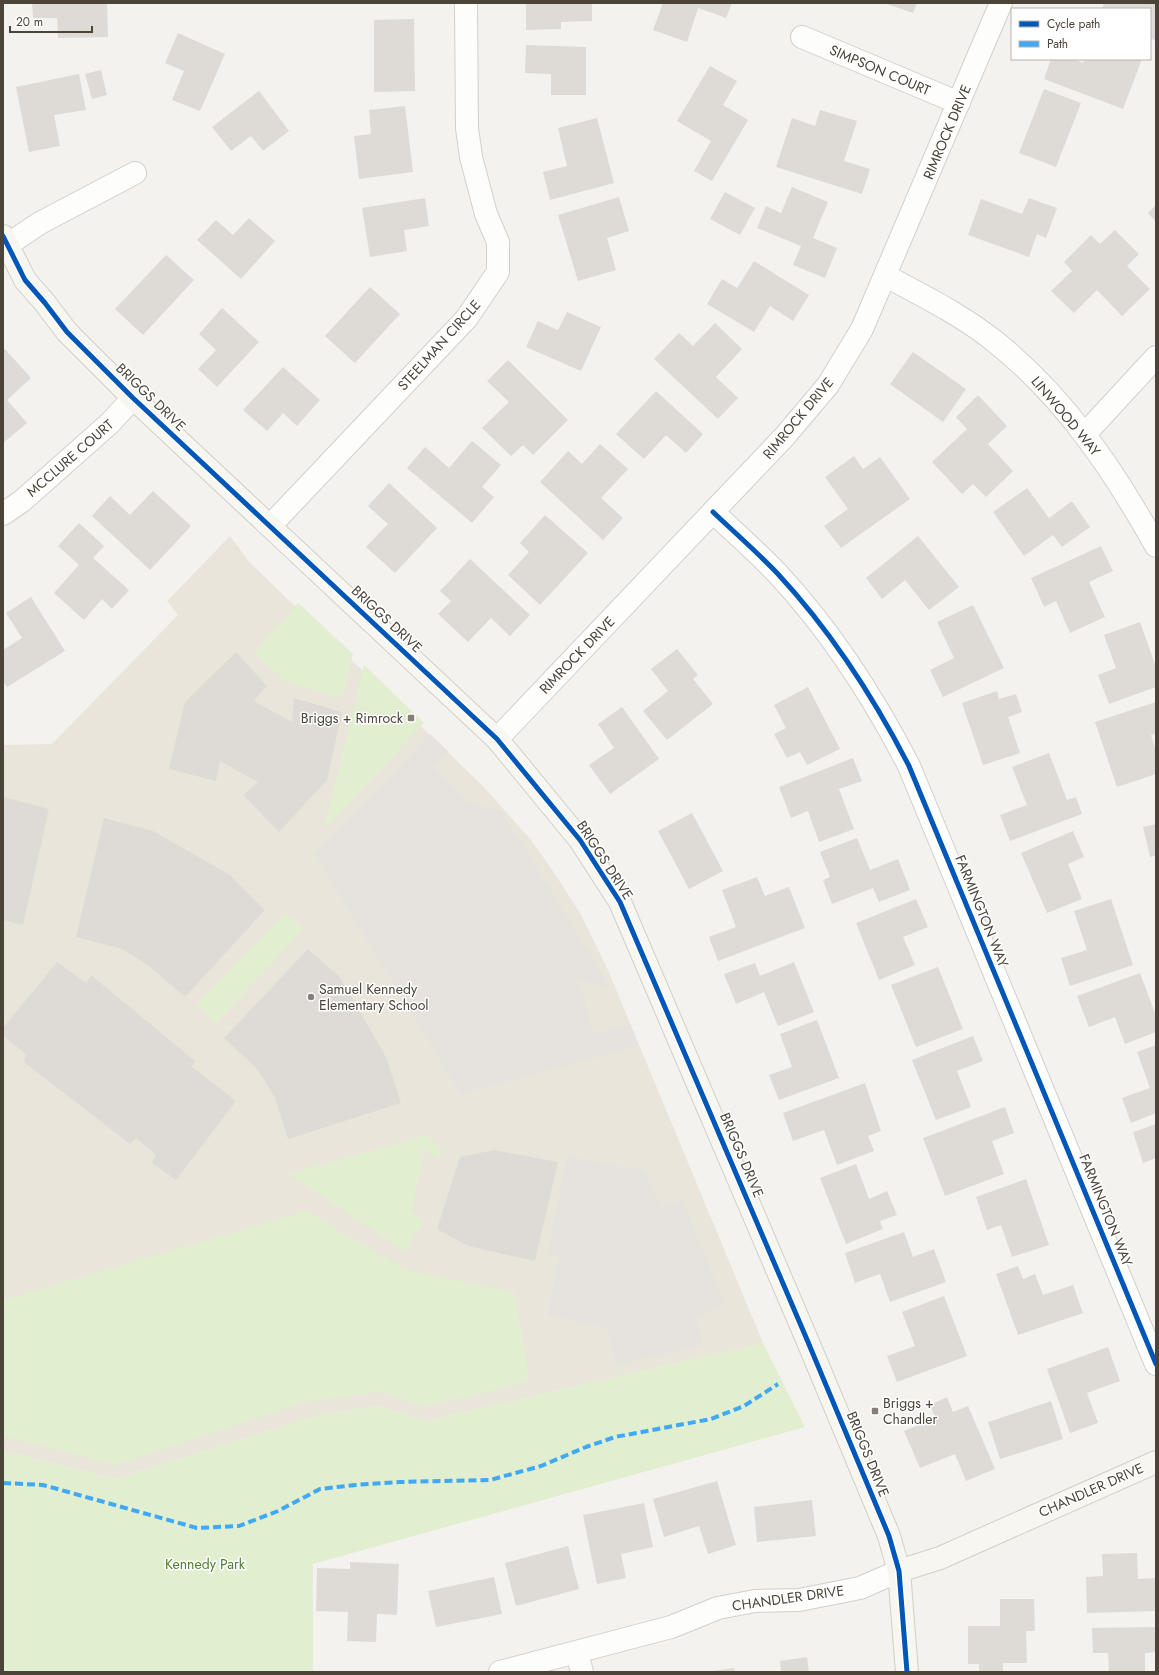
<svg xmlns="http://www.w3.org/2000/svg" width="1159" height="1675" viewBox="0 0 1159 1675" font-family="Jost,sans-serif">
  <rect width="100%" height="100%" fill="#f4f2ee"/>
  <!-- education -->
  <polygon fill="#eae5da" points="230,536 250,563 482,785 531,840 555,874 580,913 608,970 763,1343 426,1421 379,1406 322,1414 115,1479 3,1451 3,745 52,744 178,615 167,601"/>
  <!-- green -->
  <g fill="#e1eecf">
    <polygon points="298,603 353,654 342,698 285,681 254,653"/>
    <polygon points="364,665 424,723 324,830"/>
    <polygon points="285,913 304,929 216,1023 196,1005"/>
    <polygon points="427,1135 441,1149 440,1160 425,1150 412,1210 424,1220 405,1252 289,1174"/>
    <polygon points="306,1211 405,1270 514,1292 530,1381 425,1407 381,1392 305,1402 116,1465 3,1436 3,1300"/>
    <polygon points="763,1343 805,1427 313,1564 313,1672 3,1672 3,1451 115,1479 322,1414 379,1406 426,1421"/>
  </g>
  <!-- parking -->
  <g fill="#e6e3df">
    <polygon points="430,734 449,752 434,767 470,803 502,811 611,988 575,980 583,993 594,1034 630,1024 639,1046 461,1094 315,855"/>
    <polygon points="567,1156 642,1170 661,1208 682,1200 725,1304 696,1317 703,1345 617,1365 606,1328 548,1315 559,1258 548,1252"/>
  </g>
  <!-- building -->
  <g fill="#dedbd6">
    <polygon points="32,3 107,3 108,37 58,38 57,18 33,18"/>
    <polygon points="526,3 592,3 592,21 561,22 561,29 526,30"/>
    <polygon points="663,3 732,3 726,18 698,8 687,42 653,30"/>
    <polygon points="884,3 917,3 913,13"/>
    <polygon points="1104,3 1156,3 1156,41 1150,38 1150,9 1102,9"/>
    <polygon points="414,19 415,91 374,92 374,20"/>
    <polygon points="178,33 225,54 200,111 172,100 184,71 165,63"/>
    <polygon points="526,45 586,47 586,95 551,95 551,74 525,73"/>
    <polygon points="1051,59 1074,59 1083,63 1085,59 1142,59 1123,109 1044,79"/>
    <polygon points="710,66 737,81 723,105 748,120 712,181 694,171 711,141 677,121"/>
    <polygon points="101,70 107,95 92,99 85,74"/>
    <polygon points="79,74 86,110 54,115 60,146 29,152 16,87"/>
    <polygon points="1044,89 1081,103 1056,167 1019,153"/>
    <polygon points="259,91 289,131 263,151 251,136 231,151 212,127"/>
    <polygon points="405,106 413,172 359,179 354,136 371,134 369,110"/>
    <polygon points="820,110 857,121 844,161 870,169 862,194 776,167 792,118 815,126"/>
    <polygon points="597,118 614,183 550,200 543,172 567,166 558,128"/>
    <polygon points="792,187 828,202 813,238 837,248 825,278 793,265 801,246 757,228 766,206 781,213"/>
    <polygon points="725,192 755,208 740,235 710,219"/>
    <polygon points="619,197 629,231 607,238 616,270 578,281 558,215"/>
    <polygon points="425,198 429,226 404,230 407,251 370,257 362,208"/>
    <polygon points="1029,198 1057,208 1046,238 1037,234 1029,257 968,235 981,199 1022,214"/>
    <polygon points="1156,205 1156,222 1148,213"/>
    <polygon points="249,218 275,241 241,279 197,240 216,220 233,235"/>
    <polygon points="1115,230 1139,254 1127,266 1150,289 1122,316 1097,290 1074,313 1051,291 1072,271 1064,262 1091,235 1100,244"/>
    <polygon points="166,255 194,280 143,335 115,309"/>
    <polygon points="754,261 809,295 793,321 770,306 754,332 707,304 722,279 737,288"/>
    <polygon points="370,287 400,314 355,363 325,336"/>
    <polygon points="222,308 259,342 217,387 198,369 216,350 199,334"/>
    <polygon points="567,312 601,327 581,371 526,347 538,321 558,330"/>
    <polygon points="715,323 742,349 716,377 738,398 718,419 654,359 679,333 693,346"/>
    <polygon points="5,349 31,378 7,400 27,423 3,443 3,350"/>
    <polygon points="913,352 966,389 943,422 890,384"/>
    <polygon points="508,360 568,420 533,455 523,445 511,456 482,428 509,402 487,381"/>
    <polygon points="283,367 320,400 297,426 283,413 267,431 243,410"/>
    <polygon points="656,391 703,434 686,453 666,435 644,459 616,434"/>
    <polygon points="978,395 1007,426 988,444 1013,471 986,497 973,484 962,494 932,462 967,429 956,417"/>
    <polygon points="472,441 501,465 482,487 494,497 472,523 407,468 425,447 449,468"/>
    <polygon points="600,444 628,469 601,498 623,518 603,540 540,482 568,451 582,464"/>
    <polygon points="854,456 863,469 880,457 910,499 841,548 824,526 848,509 825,477"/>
    <polygon points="389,483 437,528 395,573 366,547 388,524 368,506"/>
    <polygon points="1027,488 1049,518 1072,501 1090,527 1062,547 1053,535 1024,556 993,512"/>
    <polygon points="153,491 191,526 150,570 92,516 110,496 130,515"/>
    <polygon points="545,515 588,553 540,605 508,575 529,552 520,543"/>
    <polygon points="79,523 104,546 93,558 129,590 112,609 102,599 84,620 54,593 79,565 58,546"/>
    <polygon points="918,536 959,587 929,610 905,580 882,599 866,578"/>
    <polygon points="1101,546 1113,571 1089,582 1105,617 1070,633 1056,601 1044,607 1031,578"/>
    <polygon points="470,559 530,615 510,636 491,618 468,642 438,614 451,601 440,591"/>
    <polygon points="31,597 65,651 7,687 3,681 3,650 22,638 6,613"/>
    <polygon points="973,605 1004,668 943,697 930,670 954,658 937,622"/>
    <polygon points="1140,622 1156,667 1156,687 1109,704 1098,675 1116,668 1104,635"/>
    <polygon points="677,649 698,675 693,679 713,704 667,740 643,711 668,691 651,669"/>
    <polygon points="236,652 267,686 254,701 292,722 294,698 342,712 327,780 279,832 243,795 258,782 220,761 216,781 169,769 185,702"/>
    <polygon points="808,687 840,749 807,765 800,752 787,758 774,734 786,728 774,705"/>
    <polygon points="997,691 999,699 1016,694 1022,712 1008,717 1020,753 983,765 962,703"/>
    <polygon points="1156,702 1156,734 1151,735 1156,751 1156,774 1117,787 1095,722"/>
    <polygon points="622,707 659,759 610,794 589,765 614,748 598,724"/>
    <polygon points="1049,753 1067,800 1076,797 1082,814 1010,841 1000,815 1027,805 1012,767"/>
    <polygon points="853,758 862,781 839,789 854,829 819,842 808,811 791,818 779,787"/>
    <polygon points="3,797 49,809 23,925 3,920"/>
    <polygon points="692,813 723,871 689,889 658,831"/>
    <polygon points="104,818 153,831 230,875 265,910 185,997 149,966 122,949 76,937"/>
    <polygon points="1156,824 1156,855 1150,857 1143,827"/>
    <polygon points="1073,831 1084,857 1068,864 1082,899 1047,913 1021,853"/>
    <polygon points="857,838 870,870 898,859 910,890 879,902 873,888 832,904 823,880 830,877 820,852"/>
    <polygon points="757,877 765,896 789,887 805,928 718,961 709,937 736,927 722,890"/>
    <polygon points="916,899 928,927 903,937 915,965 879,980 856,923"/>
    <polygon points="1111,899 1133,965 1070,986 1061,958 1087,950 1074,911"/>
    <polygon points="308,949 340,977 386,1057 401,1103 288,1139 275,1098 257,1069 224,1038"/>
    <polygon points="57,962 86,983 91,975 195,1061 192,1067 236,1101 176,1180 152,1163 156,1155 136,1138 130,1144 24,1062 26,1054 3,1036 3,1028"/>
    <polygon points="794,962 814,1012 778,1026 764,992 736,1004 724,974 755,963 760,976"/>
    <polygon points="938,967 963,1029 916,1047 891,985"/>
    <polygon points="1140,973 1156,1016 1156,1032 1125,1044 1115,1017 1089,1027 1077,996"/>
    <polygon points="817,1020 839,1078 779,1100 769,1075 792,1067 780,1034"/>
    <polygon points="973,1036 983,1061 957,1071 971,1107 936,1120 912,1060"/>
    <polygon points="1156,1045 1156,1113 1131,1123 1122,1098 1150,1088 1137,1052"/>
    <polygon points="865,1083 881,1131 868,1136 874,1151 837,1165 824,1130 793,1141 783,1113"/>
    <polygon points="1005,1107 1014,1133 992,1141 1004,1174 945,1196 923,1138"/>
    <polygon points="1156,1124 1156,1158 1143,1163 1133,1132"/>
    <polygon points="494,1150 558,1162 535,1261 468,1246 437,1229 460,1157"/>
    <polygon points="856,1164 869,1199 887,1191 897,1215 880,1221 883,1229 846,1244 820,1178"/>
    <polygon points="1026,1179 1049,1245 1012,1257 1001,1225 987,1230 976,1197"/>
    <polygon points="904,1232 913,1257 934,1249 946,1282 890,1302 880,1274 855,1283 845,1253"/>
    <polygon points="1018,1266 1023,1279 1035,1274 1043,1295 1073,1285 1083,1313 1018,1335 996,1274"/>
    <polygon points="944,1296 967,1356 897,1382 887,1356 915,1346 902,1312"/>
    <polygon points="1108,1347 1120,1381 1087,1393 1098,1423 1070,1433 1047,1369"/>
    <polygon points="947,1397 953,1412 968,1406 995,1469 966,1481 955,1454 920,1468 904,1431 935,1418 930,1405"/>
    <polygon points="1051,1401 1063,1439 1000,1459 988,1422"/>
    <polygon points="717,1481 736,1545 708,1554 699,1526 664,1537 653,1499"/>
    <polygon points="812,1500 816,1536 757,1542 754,1507"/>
    <polygon points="644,1503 653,1547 621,1554 626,1578 597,1584 583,1515"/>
    <polygon points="568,1546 579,1589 516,1606 505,1563"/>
    <polygon points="1137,1553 1138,1579 1156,1578 1156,1611 1087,1613 1086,1577 1103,1576 1102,1554"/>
    <polygon points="350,1562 399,1564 397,1615 377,1614 376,1642 347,1641 348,1612 316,1611 317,1568 350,1569"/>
    <polygon points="494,1577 502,1614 436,1627 428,1591"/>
    <polygon points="1000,1599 1034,1599 1035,1631 1026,1631 1027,1663 1003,1663 1003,1672 979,1672 979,1664 968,1664 968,1626 1000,1626"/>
    <polygon points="1156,1627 1156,1652 1145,1653 1145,1672 1109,1672 1108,1653 1093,1653 1092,1628"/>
    <polygon points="807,1657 809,1672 781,1672 780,1661"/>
    <polygon points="734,1668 735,1672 714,1672 713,1671"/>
  </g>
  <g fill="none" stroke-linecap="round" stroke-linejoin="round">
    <defs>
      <g id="street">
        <polyline points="802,37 959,103"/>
        <polyline points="7,245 40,223 135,173"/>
        <path d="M886,276c37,20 74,38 107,64 70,55 120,129 163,206"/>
        <polyline points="1085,434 1156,357"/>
        <path d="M713,512c21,20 44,40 64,61 54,58 96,123 132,193l247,598"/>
        <polyline points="3,514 22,501 110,423 133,398"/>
        <polyline points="270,526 466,319 498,272 498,242 486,214 471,157 467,128 466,3"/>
        <polyline points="497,739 785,436 828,385 862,329 1001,3"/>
        <polyline points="577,1653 582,1672"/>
        <polyline points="500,1672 671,1627 718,1608 755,1601 799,1600 860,1588 899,1571"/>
      </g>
      <g id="secondary">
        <polyline points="3,236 25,280 45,303 67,332 133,398 497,739 580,840 620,902 808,1342 889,1536 899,1571 907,1672"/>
        <polyline points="899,1571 940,1558 1156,1462"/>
      </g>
    </defs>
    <!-- street casing -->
    <use href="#street" stroke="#d2d0cb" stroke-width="24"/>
    <!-- secondary casing -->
    <use href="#secondary" stroke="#d3cfc5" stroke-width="24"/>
    <!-- street -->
    <use href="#street" stroke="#fdfdfc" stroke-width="22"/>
    <!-- secondary -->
    <use href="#secondary" stroke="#f7f6f1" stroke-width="22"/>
    <!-- quiet -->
    <polyline stroke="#3fa9f5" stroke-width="4" stroke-dasharray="8 4" stroke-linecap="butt" points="3,1483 43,1485 197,1528 239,1526 278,1511 320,1489 355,1485 399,1482 490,1480 541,1466 586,1447 615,1437 711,1419 744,1406 778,1384"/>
    <defs>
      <g id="cycleway">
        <polyline points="3,236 25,280 45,303 67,332 133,398 497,739 580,840 620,902 808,1342 889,1536 899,1571 907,1672"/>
        <path d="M713,512c21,20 44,40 64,61 54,58 96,123 132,193l247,598"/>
      </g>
    </defs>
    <!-- cycleway casing -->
    <use href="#cycleway" stroke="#fff" stroke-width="8"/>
    <!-- cycleway -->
    <use href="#cycleway" stroke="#0057b8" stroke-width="5"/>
  </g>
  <!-- markers -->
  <g fill="#868178" stroke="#fff" stroke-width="1.5">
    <rect x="407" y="714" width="8" height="8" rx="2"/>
    <circle cx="311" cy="997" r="4"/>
    <rect x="871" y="1407" width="8" height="8" rx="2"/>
  </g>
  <g text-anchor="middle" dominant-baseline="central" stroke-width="3" stroke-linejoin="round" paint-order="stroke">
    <!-- street labels -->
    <g font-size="14" fill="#4b4439" stroke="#fff">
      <text transform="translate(880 70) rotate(23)">SIMPSON COURT</text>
      <text transform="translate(947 132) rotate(-67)">RIMROCK DRIVE</text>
      <text transform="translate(439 345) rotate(-48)">STEELMAN CIRCLE</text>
      <text transform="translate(151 397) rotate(44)">BRIGGS DRIVE</text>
      <text transform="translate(1066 416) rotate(50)">LINWOOD WAY</text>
      <text transform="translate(798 418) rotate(-50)">RIMROCK DRIVE</text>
      <text transform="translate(70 458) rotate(-41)">MCCLURE COURT</text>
      <text transform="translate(387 619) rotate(43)">BRIGGS DRIVE</text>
      <text transform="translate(577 655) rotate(-46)">RIMROCK DRIVE</text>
      <text transform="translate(605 860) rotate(57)">BRIGGS DRIVE</text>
      <text transform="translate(982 911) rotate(68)">FARMINGTON WAY</text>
      <text transform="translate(742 1155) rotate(67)">BRIGGS DRIVE</text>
      <text transform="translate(1106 1210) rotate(68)">FARMINGTON WAY</text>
      <text transform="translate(868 1454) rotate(68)">BRIGGS DRIVE</text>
      <text transform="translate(1091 1490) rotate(-24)">CHANDLER DRIVE</text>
      <text transform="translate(788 1598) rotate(-8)">CHANDLER DRIVE</text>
    </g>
    <!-- poi labels -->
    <g font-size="14" fill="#4b4439" stroke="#fff" text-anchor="start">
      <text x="403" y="718" text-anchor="end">Briggs + Rimrock</text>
      <text x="319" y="989">Samuel Kennedy<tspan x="319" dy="16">Elementary School</tspan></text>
      <text x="883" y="1403">Briggs +<tspan x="883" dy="16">Chandler</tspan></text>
    </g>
    <!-- park labels -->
    <g font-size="14" fill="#4a7f2a" stroke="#fff">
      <text x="205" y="1564">Kennedy Park</text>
    </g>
  </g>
  <!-- border -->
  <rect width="1159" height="1675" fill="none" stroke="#4b4439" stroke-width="8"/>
  <!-- legend -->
  <rect x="1011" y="8" width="140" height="52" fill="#ffffff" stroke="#b7b4b0"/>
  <rect x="1019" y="21" width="20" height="6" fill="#0057b8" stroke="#b7b4b0"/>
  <text x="1047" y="28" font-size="12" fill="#4b4439">Cycle path</text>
  <rect x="1019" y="41" width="20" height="6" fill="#3fa9f5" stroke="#b7b4b0"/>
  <text x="1047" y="48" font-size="12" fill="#4b4439">Path</text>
  <!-- scale -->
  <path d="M10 26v6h82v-6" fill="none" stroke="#4b4439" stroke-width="2"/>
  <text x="16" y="26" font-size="12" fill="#4b4439" stroke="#ffffff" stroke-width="3" paint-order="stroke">20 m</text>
</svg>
